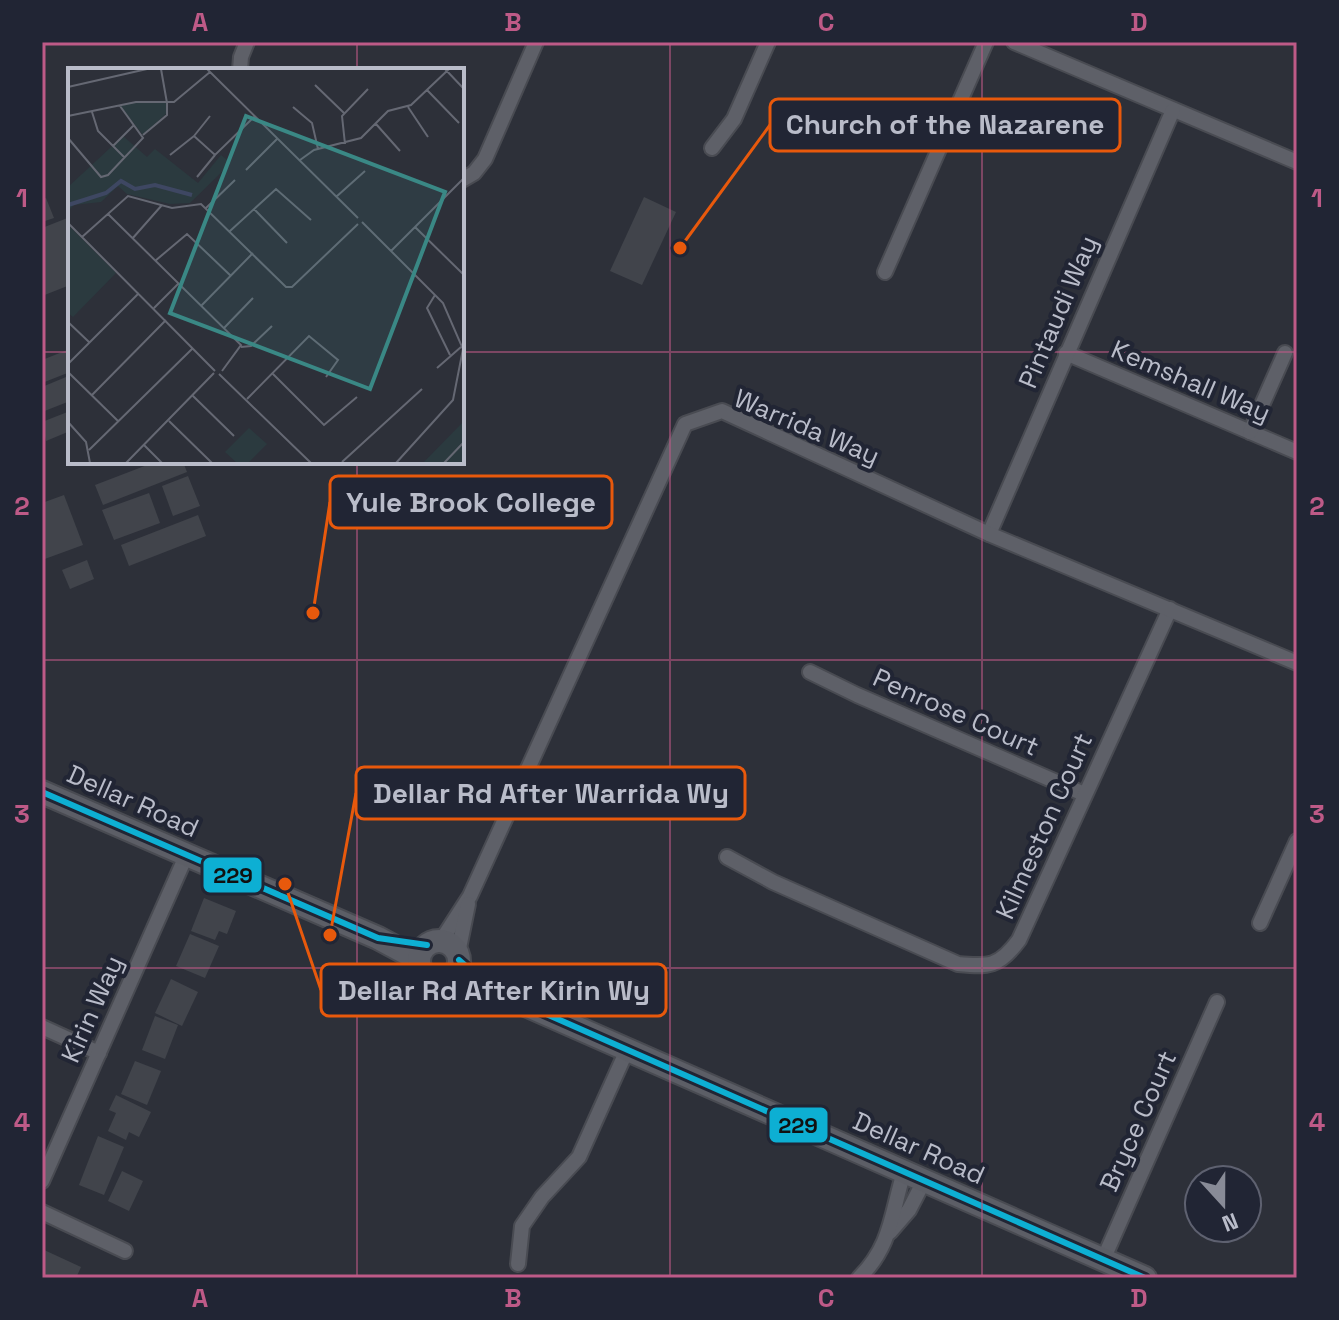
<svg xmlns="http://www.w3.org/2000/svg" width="1339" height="1320" viewBox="0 0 1339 1320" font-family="'Space Grotesk',sans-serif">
  <rect width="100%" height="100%" fill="#2d3039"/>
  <!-- building -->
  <g fill="#41444b">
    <polygon points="644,197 676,212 642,285 610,271"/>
    <polygon points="46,198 54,218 42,222 42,200"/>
    <polygon points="70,217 70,285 42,296 42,228"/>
    <polygon points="70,349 70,372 42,383 42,360"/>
    <polygon points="66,377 70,387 70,401 42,412 42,387"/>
    <polygon points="70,411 70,431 46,441 42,422"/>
    <polygon points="155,462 183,462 187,472 103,505 95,485"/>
    <polygon points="188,476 200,506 173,516 162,486"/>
    <polygon points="149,493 160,523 114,540 102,510"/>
    <polygon points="64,495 83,545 42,560 42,503"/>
    <polygon points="198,515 206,536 129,566 121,545"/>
    <polygon points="87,560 94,579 70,589 62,570"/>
    <polygon points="204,898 236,911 227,934 219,931 215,940 191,931"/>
    <polygon points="190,934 219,946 205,978 176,966"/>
    <polygon points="171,979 198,992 182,1026 155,1013"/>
    <polygon points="155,1016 178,1025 165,1059 142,1050"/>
    <polygon points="135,1061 161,1071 147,1105 121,1094"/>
    <polygon points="116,1095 151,1112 139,1137 129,1132 126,1140 108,1131 116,1113 109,1110"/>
    <polygon points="98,1136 124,1147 104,1195 79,1185"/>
    <polygon points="122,1171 143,1181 129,1211 108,1201"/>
    <polygon points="42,1249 81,1267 76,1278 42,1278"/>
  </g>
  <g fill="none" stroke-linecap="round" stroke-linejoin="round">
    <defs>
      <g id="minor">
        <polyline points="1014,42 1297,162"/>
        <polyline points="240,70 241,57 247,42"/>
        <polyline points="712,148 734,119 768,42"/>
        <polyline points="462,180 474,173 485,159 536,42"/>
        <polyline points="885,272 986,42"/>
        <polyline points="1066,353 1297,452"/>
        <polyline points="1250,432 1285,353"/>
        <polyline points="989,534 1173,110"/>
        <polyline points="810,672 857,695 1084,794"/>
        <path d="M727,857l46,25 185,82c31,3 41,3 61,-24l151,-331"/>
        <polyline points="1260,923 1297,841"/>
        <polyline points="441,941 470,896 685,424 722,411 989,534 1297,663"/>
        <polyline points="458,953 468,904"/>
        <polyline points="42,1027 99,1053"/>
        <polyline points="42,1181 186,856"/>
        <polyline points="42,1212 125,1251"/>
        <polyline points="890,1232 909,1210 924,1181"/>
        <polyline points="1103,1260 1217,1002"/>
        <polyline points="518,1264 522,1226 542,1197 579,1157 627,1050"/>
        <path d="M859,1278c33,-33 32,-64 45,-106"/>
      </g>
      <g id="secondary">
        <polyline points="42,792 378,938 419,960"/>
        <circle cx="439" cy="961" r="20"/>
        <polyline points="452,977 494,991 1145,1278"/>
      </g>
    </defs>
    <!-- minor casing -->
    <use href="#minor" stroke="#494b52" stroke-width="18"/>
    <!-- secondary casing -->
    <use href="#secondary" stroke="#494b52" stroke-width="26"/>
    <!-- minor -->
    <use href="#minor" stroke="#5e6068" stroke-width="14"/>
    <!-- secondary -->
    <use href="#secondary" stroke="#5c5e66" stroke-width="22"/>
    <defs>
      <g id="bus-1">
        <polyline points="42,792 378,938 427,945"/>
        <polyline points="459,960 494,991 1145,1278"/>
      </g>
    </defs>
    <!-- bus-1 casing -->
    <use href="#bus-1" stroke="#212534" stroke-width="12"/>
    <!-- bus-1 -->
    <use href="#bus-1" stroke="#0dafd3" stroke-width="6"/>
  </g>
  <!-- grid -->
  <path fill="none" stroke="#be5a87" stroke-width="2" stroke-opacity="0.55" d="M357,42v28M670,42v1236M982,42v1236M42,352h28M462,352h835M357,462v816M42,660h1255M42,968h1255"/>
  <g text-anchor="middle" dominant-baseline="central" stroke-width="8" stroke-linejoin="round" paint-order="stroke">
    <!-- street labels -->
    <g font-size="26" fill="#b9bcc9" stroke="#212534">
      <text transform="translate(1058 312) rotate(-67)">Pintaudi Way</text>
      <text transform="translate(1191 381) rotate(23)">Kemshall Way</text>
      <text transform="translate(807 427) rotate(23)">Warrida Way</text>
      <text transform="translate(956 712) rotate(24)">Penrose Court</text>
      <text transform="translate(133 801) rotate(24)">Dellar Road</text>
      <text transform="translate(1044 826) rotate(-66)">Kilmeston Court</text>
      <text transform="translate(92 1009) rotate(-66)">Kirin Way</text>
      <text transform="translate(1138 1121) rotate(-66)">Bryce Court</text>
      <text transform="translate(919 1148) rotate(24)">Dellar Road</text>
    </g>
  </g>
  <!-- overview -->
  <g transform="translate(68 68)">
    <rect width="396" height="396" fill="#2d3039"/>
    <path d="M68,34l31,1 1,9 -25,23 -23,-29zM55,68l24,21 8,-8 43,34 23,-28 10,8 -41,40 -20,1 -43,-10 -9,-8 -17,16 -27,3 -6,6v-24zM0,157l48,48 -43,44 -5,-4zM396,353v42h-41zM181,360l18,16 -19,19h-11l-12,-11z" fill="#2b3a3f"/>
    <path fill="none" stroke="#3e4762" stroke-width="4" d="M0,137l38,-12 15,-12 14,8 20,-4 37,10"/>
    <path fill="none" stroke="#656873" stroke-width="2" d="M93,1l6,34M139,1l151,149M377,1l19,20M247,17l29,28M0,19l79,-18M359,22l32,33M225,39l19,16 6,26M340,39l20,30M24,44l6,19 27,27M0,48l68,-14h38l36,-30M308,56l24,27M75,67l24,-20v-12M126,68l16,-20M0,70l33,39 7,-2 35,-37 -23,-32M277,76l-3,-28 26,-27M45,78l21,-21M102,87l24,-19 21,19 40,-39M232,92l14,-10 47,-12 27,-27 23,-6 38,-36M178,102l32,-32M129,109l18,-22M268,129l29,-26M138,140l29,-28M186,141l33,34M40,146l133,131 -19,26M294,154l81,81 20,46 -10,51 -57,63M0,155l147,148M347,159l49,48M162,163l46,-42 35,31M14,169l46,-41 44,12 29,-4 85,83h6l66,-63M64,171l30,-34M323,183l73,-73M87,193l32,-27 44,42M367,227l-8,13 23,47M133,238l52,-53M86,240l24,-24M0,254l21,20M156,260l29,-30M173,279l10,-1 21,-20M0,296l71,-71M369,300l24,-21M0,304l51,50M204,305l52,52 33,-28M151,306l92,89M24,327l74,-75M125,328l41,40M179,331l62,-63 29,24 -12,17M101,353l43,42M0,354l18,20 4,21M76,377l18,18M21,382l103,-101M274,394l80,-73M58,395l88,-90M376,395l20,-21"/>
    <path fill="#3a8885" fill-opacity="0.15" stroke="#3a8885" stroke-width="4" d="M178,48l199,76 -75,197 -200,-76z"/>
    <rect width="396" height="396" fill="none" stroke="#b9bcc9" stroke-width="4"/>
  </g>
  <!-- callouts -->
  <path fill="none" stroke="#e8590c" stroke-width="3" d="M680 248L770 125M313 613L330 502M330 935L356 793M285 884L321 990"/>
  <g fill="#e8590c" stroke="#212534" stroke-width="3">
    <circle cx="680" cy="248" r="8"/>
    <circle cx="313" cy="613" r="8"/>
    <circle cx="330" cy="935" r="8"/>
    <circle cx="285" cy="884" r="8"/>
  </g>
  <g fill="#212534" stroke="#e8590c" stroke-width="3">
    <rect x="770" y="99" width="350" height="52" rx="8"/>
    <rect x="330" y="476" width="282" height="52" rx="8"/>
    <rect x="356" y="767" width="389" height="52" rx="8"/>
    <rect x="321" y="964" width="345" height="52" rx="8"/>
  </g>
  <g font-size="28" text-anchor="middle" font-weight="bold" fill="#b9bcc9">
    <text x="945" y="134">Church of the Nazarene</text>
    <text x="471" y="512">Yule Brook College</text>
    <text x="551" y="803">Dellar Rd After Warrida Wy</text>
    <text x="494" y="1000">Dellar Rd After Kirin Wy</text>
  </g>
  <g stroke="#212534" stroke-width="3">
    <rect x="202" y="856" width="61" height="38" rx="8" fill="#0dafd3"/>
    <rect x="768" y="1106" width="61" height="38" rx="8" fill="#0dafd3"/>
  </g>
  <g font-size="22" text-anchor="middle" font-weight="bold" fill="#111">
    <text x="233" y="883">229</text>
    <text x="798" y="1133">229</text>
  </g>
  <!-- border -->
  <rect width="1339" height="1320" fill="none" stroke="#212534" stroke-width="88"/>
  <!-- north arrow -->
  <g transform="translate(1223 1204) rotate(159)"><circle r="38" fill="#212534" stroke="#5e6170" stroke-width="2"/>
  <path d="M0-6L14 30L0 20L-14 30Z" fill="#888b97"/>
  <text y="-12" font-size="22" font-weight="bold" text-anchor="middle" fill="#b9bcc9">N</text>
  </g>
  <rect x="44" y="44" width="1251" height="1232" fill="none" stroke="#be5a87" stroke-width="3"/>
  <g font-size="26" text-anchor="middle" font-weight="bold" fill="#be5a87">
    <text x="200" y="31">A</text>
    <text x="513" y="31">B</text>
    <text x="826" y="31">C</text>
    <text x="1139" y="31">D</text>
    <text x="22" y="207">1</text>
    <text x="1317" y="207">1</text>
    <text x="22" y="515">2</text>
    <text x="1317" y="515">2</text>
    <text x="22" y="823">3</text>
    <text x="1317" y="823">3</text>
    <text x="22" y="1131">4</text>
    <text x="1317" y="1131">4</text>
    <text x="200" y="1307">A</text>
    <text x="513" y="1307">B</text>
    <text x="826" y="1307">C</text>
    <text x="1139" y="1307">D</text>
  </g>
</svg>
